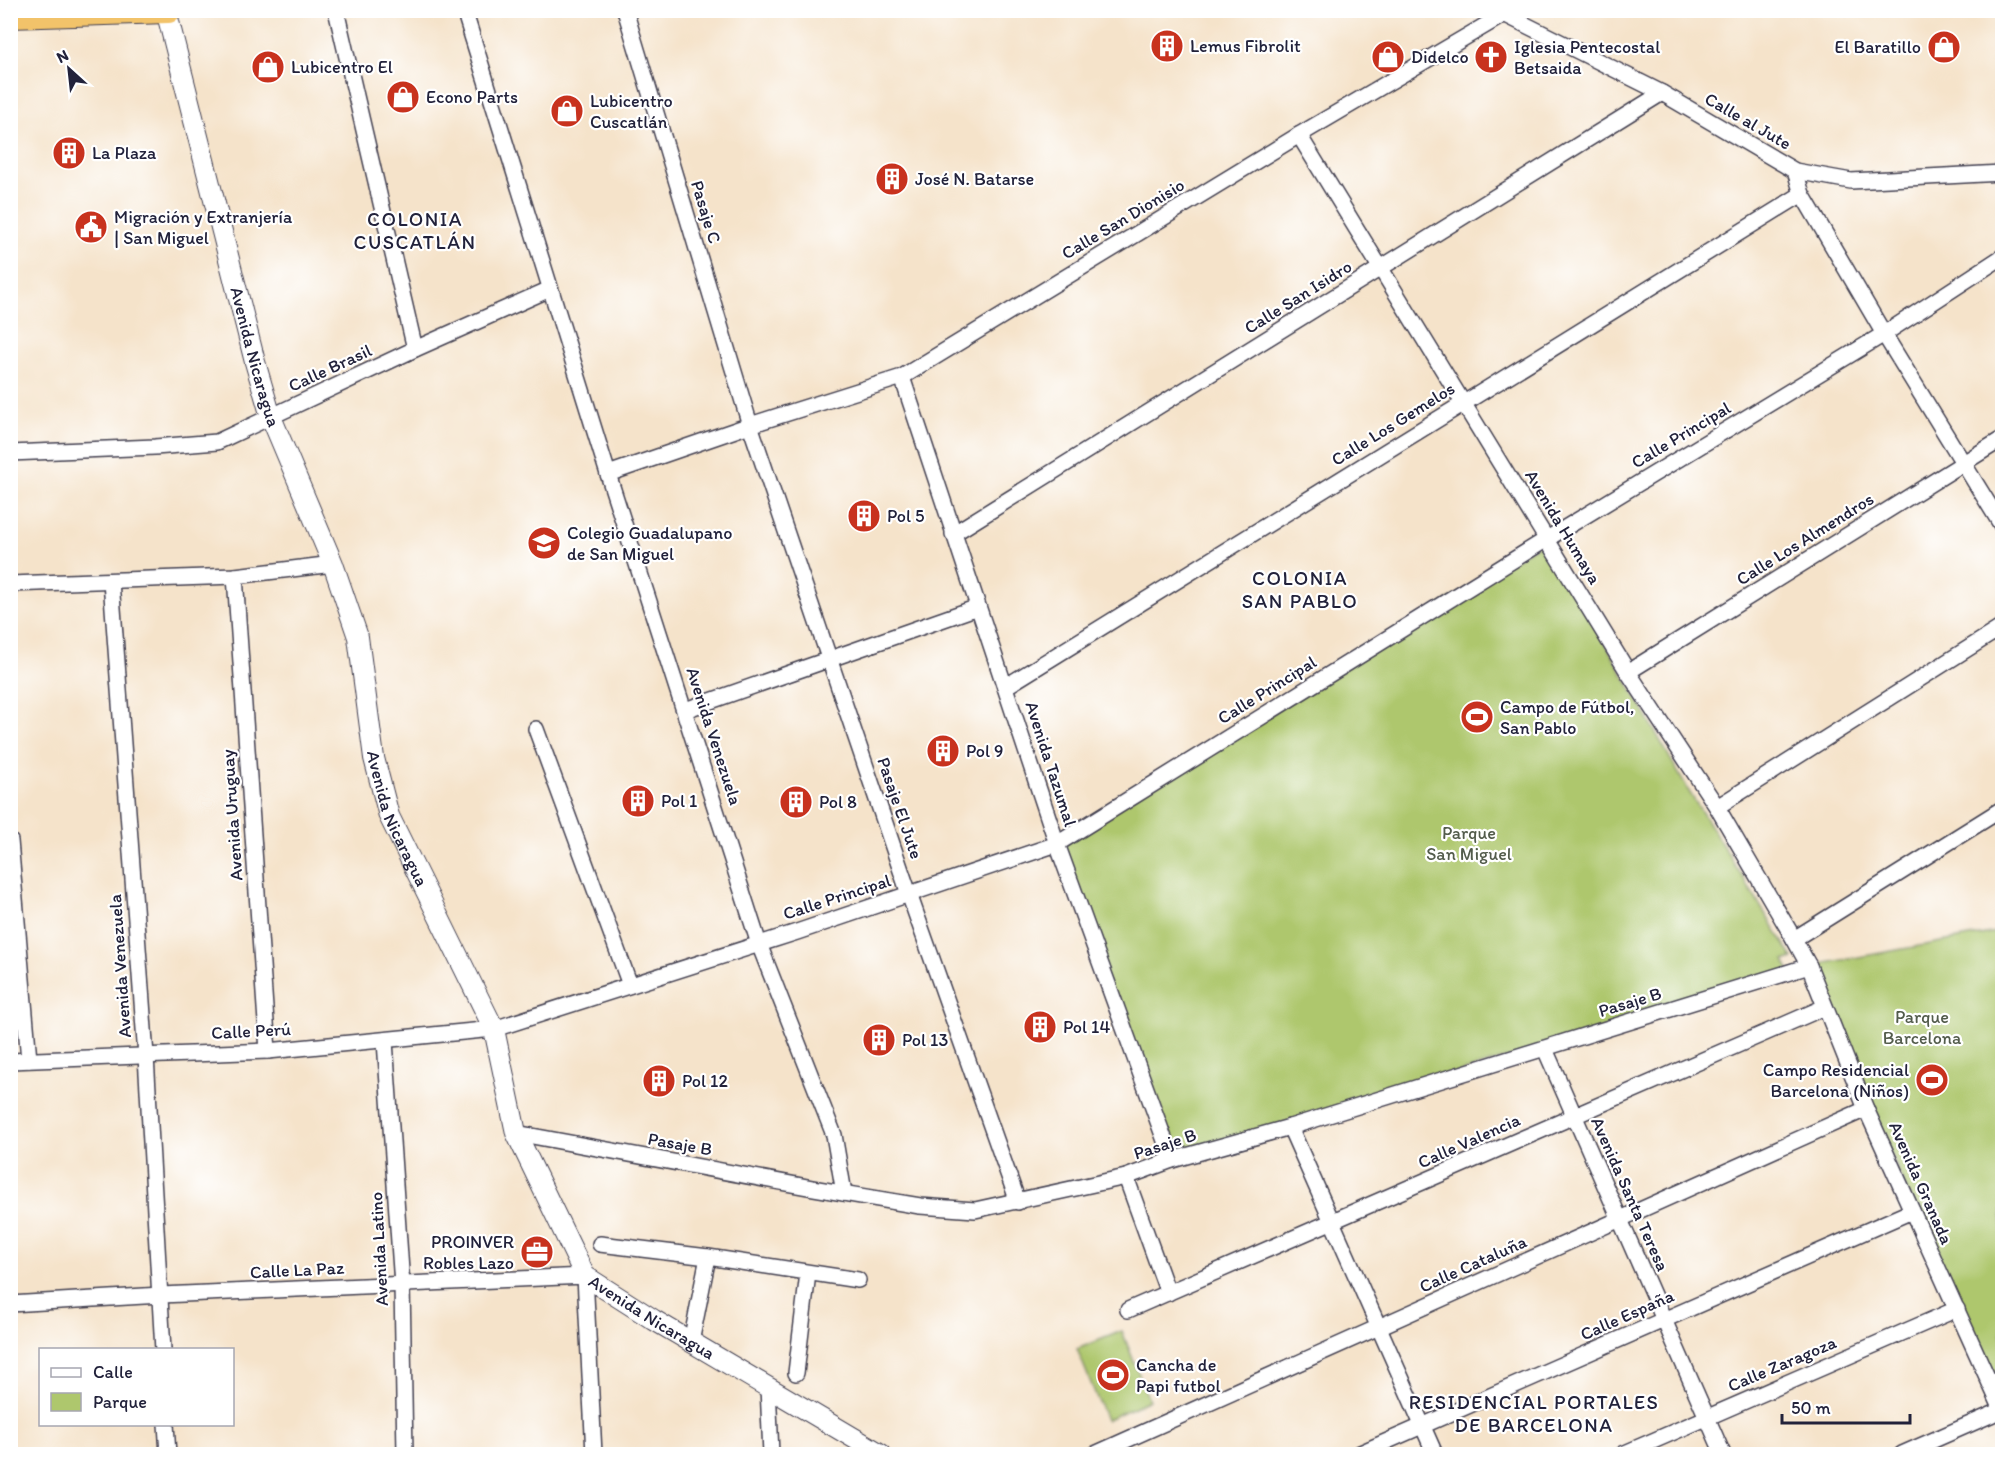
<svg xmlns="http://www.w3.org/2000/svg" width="2013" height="1465" viewBox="0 0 2013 1465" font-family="Itim,sans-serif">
  <rect width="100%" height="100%" fill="#fff"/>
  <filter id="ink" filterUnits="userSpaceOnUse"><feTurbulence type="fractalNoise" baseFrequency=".0167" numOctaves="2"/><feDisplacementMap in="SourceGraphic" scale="12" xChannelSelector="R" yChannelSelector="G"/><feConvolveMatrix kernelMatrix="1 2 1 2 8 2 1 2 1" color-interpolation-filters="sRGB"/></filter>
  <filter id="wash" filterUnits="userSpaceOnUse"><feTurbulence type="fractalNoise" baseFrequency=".008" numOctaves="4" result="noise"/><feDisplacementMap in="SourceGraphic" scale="24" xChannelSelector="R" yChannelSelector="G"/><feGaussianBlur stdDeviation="1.35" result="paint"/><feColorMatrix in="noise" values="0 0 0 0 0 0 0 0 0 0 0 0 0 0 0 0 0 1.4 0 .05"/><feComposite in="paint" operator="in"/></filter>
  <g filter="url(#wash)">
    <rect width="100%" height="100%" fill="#f5e3ca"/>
    <!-- green -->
    <g fill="#aec76d" stroke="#687454" stroke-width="1.5">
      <polygon points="1547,539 1688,790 1793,958 1784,961 1790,972 1172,1160 1057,844"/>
      <polygon points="2002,931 2002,1410 1809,966"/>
      <polygon points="1122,1331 1149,1400 1106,1420 1077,1349"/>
    </g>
  </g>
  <g filter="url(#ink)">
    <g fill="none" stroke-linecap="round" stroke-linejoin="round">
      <defs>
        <g id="minor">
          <polyline points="336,10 415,349"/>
          <polyline points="464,10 608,474 759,944 834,1135 844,1193"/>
          <polyline points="625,10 750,425 909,894 1018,1202"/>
          <polyline points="1496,10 1662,93 1795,171 1851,181 2002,173"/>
          <polyline points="1299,135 1628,672 1717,807 1794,939 1809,966 1866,1109 2002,1410"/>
          <polyline points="1795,171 1802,194 1884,334 2002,526"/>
          <polyline points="902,377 1057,844 1172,1160"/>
          <polyline points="10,453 155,447 217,442 415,349 550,289"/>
          <polyline points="608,474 750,425 902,377 1299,135 1503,15"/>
          <polyline points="953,534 1662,93"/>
          <polyline points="235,576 268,1051"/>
          <polyline points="111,581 146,1056 163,1350"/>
          <polyline points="10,584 235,576 333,564"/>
          <polyline points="1628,672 2002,439"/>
          <polyline points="1005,687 1802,194"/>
          <polyline points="685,710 978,607"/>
          <polyline points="536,729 630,985"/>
          <polyline points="1717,807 2002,627"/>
          <polyline points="10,841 29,1060"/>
          <polyline points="1794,939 2002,809"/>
          <polyline points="385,1041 402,1285 405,1454"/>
          <polyline points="1545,1049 1723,1454"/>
          <polyline points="10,1061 268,1051 494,1029 797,932 1057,844 1547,539 1884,334 2002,257"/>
          <polyline points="1290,1127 1435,1454"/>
          <polyline points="516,1133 813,1188 920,1206 975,1210 1126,1177 1172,1160 1290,1127 1809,966"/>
          <polyline points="1126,1177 1168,1293"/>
          <polyline points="600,1244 708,1257 858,1280"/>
          <polyline points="10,1304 161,1295 585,1276 594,1454"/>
          <polyline points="1128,1310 1825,1007"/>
          <polyline points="691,1342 708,1257"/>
          <polyline points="796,1373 808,1273"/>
          <polyline points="768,1387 771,1454"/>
          <polyline points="166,1424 168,1454"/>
          <polyline points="1095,1454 1866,1109"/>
          <polyline points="1358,1454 1912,1211"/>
          <polyline points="1623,1454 1957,1309"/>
          <polyline points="1902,1454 2002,1410"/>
        </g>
        <g id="tertiary">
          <path id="s1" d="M166,10l89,352 16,55 62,147 25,73 16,121 15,58 105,213 22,104 69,143 69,44 227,134"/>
        </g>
        <polyline id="trunk" points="10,15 168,10"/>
      </defs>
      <!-- minor casing -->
      <use href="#minor" stroke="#423f50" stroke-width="18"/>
      <!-- tertiary casing -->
      <use href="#tertiary" stroke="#423f50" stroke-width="22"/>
      <!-- trunk casing -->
      <use href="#trunk" stroke="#423f50" stroke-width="28"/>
      <!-- minor -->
      <use href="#minor" stroke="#fff" stroke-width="15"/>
      <!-- tertiary -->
      <use href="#tertiary" stroke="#fff" stroke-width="20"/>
      <!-- trunk -->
      <use href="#trunk" stroke="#f2c36a" stroke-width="26"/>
    </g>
  </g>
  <!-- icons -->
  <defs>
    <symbol id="building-disc" viewBox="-11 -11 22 22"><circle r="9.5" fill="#c8321e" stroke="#fff"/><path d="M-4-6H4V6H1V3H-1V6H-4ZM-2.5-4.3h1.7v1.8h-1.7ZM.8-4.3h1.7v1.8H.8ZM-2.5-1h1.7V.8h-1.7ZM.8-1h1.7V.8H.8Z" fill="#fff"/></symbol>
    <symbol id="shop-disc" viewBox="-11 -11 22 22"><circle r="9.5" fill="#c8321e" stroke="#fff"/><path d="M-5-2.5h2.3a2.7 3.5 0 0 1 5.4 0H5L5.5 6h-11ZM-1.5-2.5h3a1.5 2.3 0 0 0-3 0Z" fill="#fff"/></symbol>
    <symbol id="church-disc" viewBox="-11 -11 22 22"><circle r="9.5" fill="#c8321e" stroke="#fff"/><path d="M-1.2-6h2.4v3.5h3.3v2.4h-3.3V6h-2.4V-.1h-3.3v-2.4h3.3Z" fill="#fff"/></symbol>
    <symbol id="civic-disc" viewBox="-11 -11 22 22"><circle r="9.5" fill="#c8321e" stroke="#fff"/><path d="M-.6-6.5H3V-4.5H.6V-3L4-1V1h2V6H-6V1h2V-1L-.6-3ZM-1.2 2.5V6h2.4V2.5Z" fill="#fff"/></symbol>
    <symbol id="school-disc" viewBox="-11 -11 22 22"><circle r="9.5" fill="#c8321e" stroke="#fff"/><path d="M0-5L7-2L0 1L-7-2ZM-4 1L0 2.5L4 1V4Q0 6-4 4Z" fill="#fff"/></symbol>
    <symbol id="stadium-disc" viewBox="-11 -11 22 22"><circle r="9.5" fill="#c8321e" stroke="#fff"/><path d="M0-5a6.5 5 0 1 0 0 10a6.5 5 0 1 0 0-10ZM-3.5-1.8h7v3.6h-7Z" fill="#fff"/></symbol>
    <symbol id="office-disc" viewBox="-11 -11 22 22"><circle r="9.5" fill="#c8321e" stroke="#fff"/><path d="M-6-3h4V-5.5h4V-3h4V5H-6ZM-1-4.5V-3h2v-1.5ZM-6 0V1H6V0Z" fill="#fff"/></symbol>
  </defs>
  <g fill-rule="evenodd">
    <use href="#building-disc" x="1148" y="27" width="38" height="38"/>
    <use href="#shop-disc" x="1925" y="28" width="38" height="38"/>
    <use href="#shop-disc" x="1369" y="38" width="38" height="38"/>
    <use href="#church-disc" x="1472" y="38" width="38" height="38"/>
    <use href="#shop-disc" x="249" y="48" width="38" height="38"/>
    <use href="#shop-disc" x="384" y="78" width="38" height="38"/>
    <use href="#shop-disc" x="548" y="92" width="38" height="38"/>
    <use href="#building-disc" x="50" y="134" width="38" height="38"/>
    <use href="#building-disc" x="873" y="160" width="38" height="38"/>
    <use href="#civic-disc" x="72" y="208" width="38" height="38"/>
    <use href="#building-disc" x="845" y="497" width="38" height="38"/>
    <use href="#school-disc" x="525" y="524" width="38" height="38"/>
    <use href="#stadium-disc" x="1458" y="698" width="38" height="38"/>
    <use href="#building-disc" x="924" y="732" width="38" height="38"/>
    <use href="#building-disc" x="619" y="782" width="38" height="38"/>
    <use href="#building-disc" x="777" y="783" width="38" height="38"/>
    <use href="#building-disc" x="1021" y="1008" width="38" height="38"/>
    <use href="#building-disc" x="860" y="1021" width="38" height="38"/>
    <use href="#stadium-disc" x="1913" y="1061" width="38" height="38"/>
    <use href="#building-disc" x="640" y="1062" width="38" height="38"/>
    <use href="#office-disc" x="518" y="1233" width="38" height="38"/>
    <use href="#stadium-disc" x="1094" y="1356" width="38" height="38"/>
  </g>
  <g text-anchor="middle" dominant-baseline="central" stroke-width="4.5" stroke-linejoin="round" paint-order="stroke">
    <!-- poi labels -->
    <g font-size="18" fill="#22223b" stroke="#fff" text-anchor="start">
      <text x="1190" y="46">Lemus Fibrolit</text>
      <text x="1514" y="47">Iglesia Pentecostal<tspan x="1514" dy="21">Betsaida</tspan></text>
      <text x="1921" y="47" text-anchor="end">El Baratillo</text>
      <text x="1411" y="57">Didelco</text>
      <text x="291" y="67">Lubicentro El</text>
      <text x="426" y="97">Econo Parts</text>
      <text x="590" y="101">Lubicentro<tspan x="590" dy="21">Cuscatlán</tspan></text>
      <text x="92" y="153">La Plaza</text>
      <text x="915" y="179">José N. Batarse</text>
      <text x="114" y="217">Migración y Extranjería<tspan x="114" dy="21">| San Miguel</tspan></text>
      <text x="887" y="516">Pol 5</text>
      <text x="567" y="533">Colegio Guadalupano<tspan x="567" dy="21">de San Miguel</tspan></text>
      <text x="1500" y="707">Campo de Fútbol,<tspan x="1500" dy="21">San Pablo</tspan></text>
      <text x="966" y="751">Pol 9</text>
      <text x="661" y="801">Pol 1</text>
      <text x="819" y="802">Pol 8</text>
      <text x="1063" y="1027">Pol 14</text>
      <text x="902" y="1040">Pol 13</text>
      <text x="1909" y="1070" text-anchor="end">Campo Residencial<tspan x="1909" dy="21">Barcelona (Niños)</tspan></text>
      <text x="682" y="1081">Pol 12</text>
      <text x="514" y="1242" text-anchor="end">PROINVER<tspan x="514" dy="21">Robles Lazo</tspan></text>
      <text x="1136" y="1365">Cancha de<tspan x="1136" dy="21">Papi futbol</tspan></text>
    </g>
    <!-- street labels -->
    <g font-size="18" fill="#22223b" stroke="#fff">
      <text transform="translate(1748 121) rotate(30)">Calle al Jute</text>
      <text transform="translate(706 212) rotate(73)">Pasaje C</text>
      <text transform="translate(1123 219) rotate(-31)">Calle San Dionisio</text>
      <text transform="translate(1298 297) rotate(-32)">Calle San Isidro</text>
      <text stroke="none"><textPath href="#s1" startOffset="358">Avenida Nicaragua</textPath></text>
      <text transform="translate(330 368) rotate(-25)">Calle Brasil</text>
      <text transform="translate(1393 424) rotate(-32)">Calle Los Gemelos</text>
      <text transform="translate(1681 435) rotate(-31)">Calle Principal</text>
      <text transform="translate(1563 527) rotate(59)">Avenida Humaya</text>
      <text transform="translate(1805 539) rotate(-32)">Calle Los Almendros</text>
      <text transform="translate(1267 690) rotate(-32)">Calle Principal</text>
      <text transform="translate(714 736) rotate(72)">Avenida Venezuela</text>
      <text transform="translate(1051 764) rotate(72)">Avenida Tazumal</text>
      <text transform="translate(900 808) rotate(71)">Pasaje El Jute</text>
      <text transform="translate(232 815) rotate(-94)">Avenida Uruguay</text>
      <text stroke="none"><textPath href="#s1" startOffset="844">Avenida Nicaragua</textPath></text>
      <text transform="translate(837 897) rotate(-18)">Calle Principal</text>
      <text transform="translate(120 966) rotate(-94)">Avenida Venezuela</text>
      <text transform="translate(1630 1002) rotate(-17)">Pasaje B</text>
      <text transform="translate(251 1031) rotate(-3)">Calle Perú</text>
      <text transform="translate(1469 1141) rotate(-24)">Calle Valencia</text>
      <text transform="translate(680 1144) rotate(10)">Pasaje B</text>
      <text transform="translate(1165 1144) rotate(-18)">Pasaje B</text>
      <text transform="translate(1921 1183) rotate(66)">Avenida Granada</text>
      <text transform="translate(1630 1194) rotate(66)">Avenida Santa Teresa</text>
      <text transform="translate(379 1249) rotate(-93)">Avenida Latino</text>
      <text transform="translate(1473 1264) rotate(-24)">Calle Cataluña</text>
      <text transform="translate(297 1270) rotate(-3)">Calle La Paz</text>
      <text transform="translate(1627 1315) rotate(-24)">Calle España</text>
      <text stroke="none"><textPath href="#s1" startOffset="1420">Avenida Nicaragua</textPath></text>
      <text transform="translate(1782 1364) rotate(-23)">Calle Zaragoza</text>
    </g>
    <!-- park labels -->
    <g font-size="18" fill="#535c4c" stroke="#fff">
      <text x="1469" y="833">Parque<tspan x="1469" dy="21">San Miguel</tspan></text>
      <text x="1922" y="1017">Parque<tspan x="1922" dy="21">Barcelona</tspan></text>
    </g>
    <!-- neighbourhood labels -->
    <g font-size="20" letter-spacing="1.5" fill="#22223b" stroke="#fff">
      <text x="415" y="219">COLONIA<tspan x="415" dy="23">CUSCATLÁN</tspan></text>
      <text x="1300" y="578">COLONIA<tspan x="1300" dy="23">SAN PABLO</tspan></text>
      <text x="1534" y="1402">RESIDENCIAL PORTALES<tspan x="1534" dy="23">DE BARCELONA</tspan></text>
    </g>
  </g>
  <!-- margin -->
  <rect width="2013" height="1465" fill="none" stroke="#fff" stroke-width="36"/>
  <!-- legend -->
  <rect x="39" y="1348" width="195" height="78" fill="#ffffff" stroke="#a7a7b1" stroke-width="1.5"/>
  <rect x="51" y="1368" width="30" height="9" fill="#ffffff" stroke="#a7a7b1" stroke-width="1.5"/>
  <text x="93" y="1378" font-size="18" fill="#22223b">Calle</text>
  <rect x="51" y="1393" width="30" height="18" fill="#aec76d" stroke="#a7a7b1" stroke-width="1.5"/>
  <text x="93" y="1408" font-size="18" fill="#22223b">Parque</text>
  <!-- north arrow -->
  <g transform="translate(69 69) rotate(333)" stroke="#ffffff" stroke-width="4.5" paint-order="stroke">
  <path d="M0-4.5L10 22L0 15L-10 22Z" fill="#22223b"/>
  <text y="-9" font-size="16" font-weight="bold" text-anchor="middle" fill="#22223b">N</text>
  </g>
  <!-- scale -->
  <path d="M1782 1414v9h128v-9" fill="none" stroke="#22223b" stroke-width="3"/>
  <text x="1791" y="1414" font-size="18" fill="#22223b" stroke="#ffffff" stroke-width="4.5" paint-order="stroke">50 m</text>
</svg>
